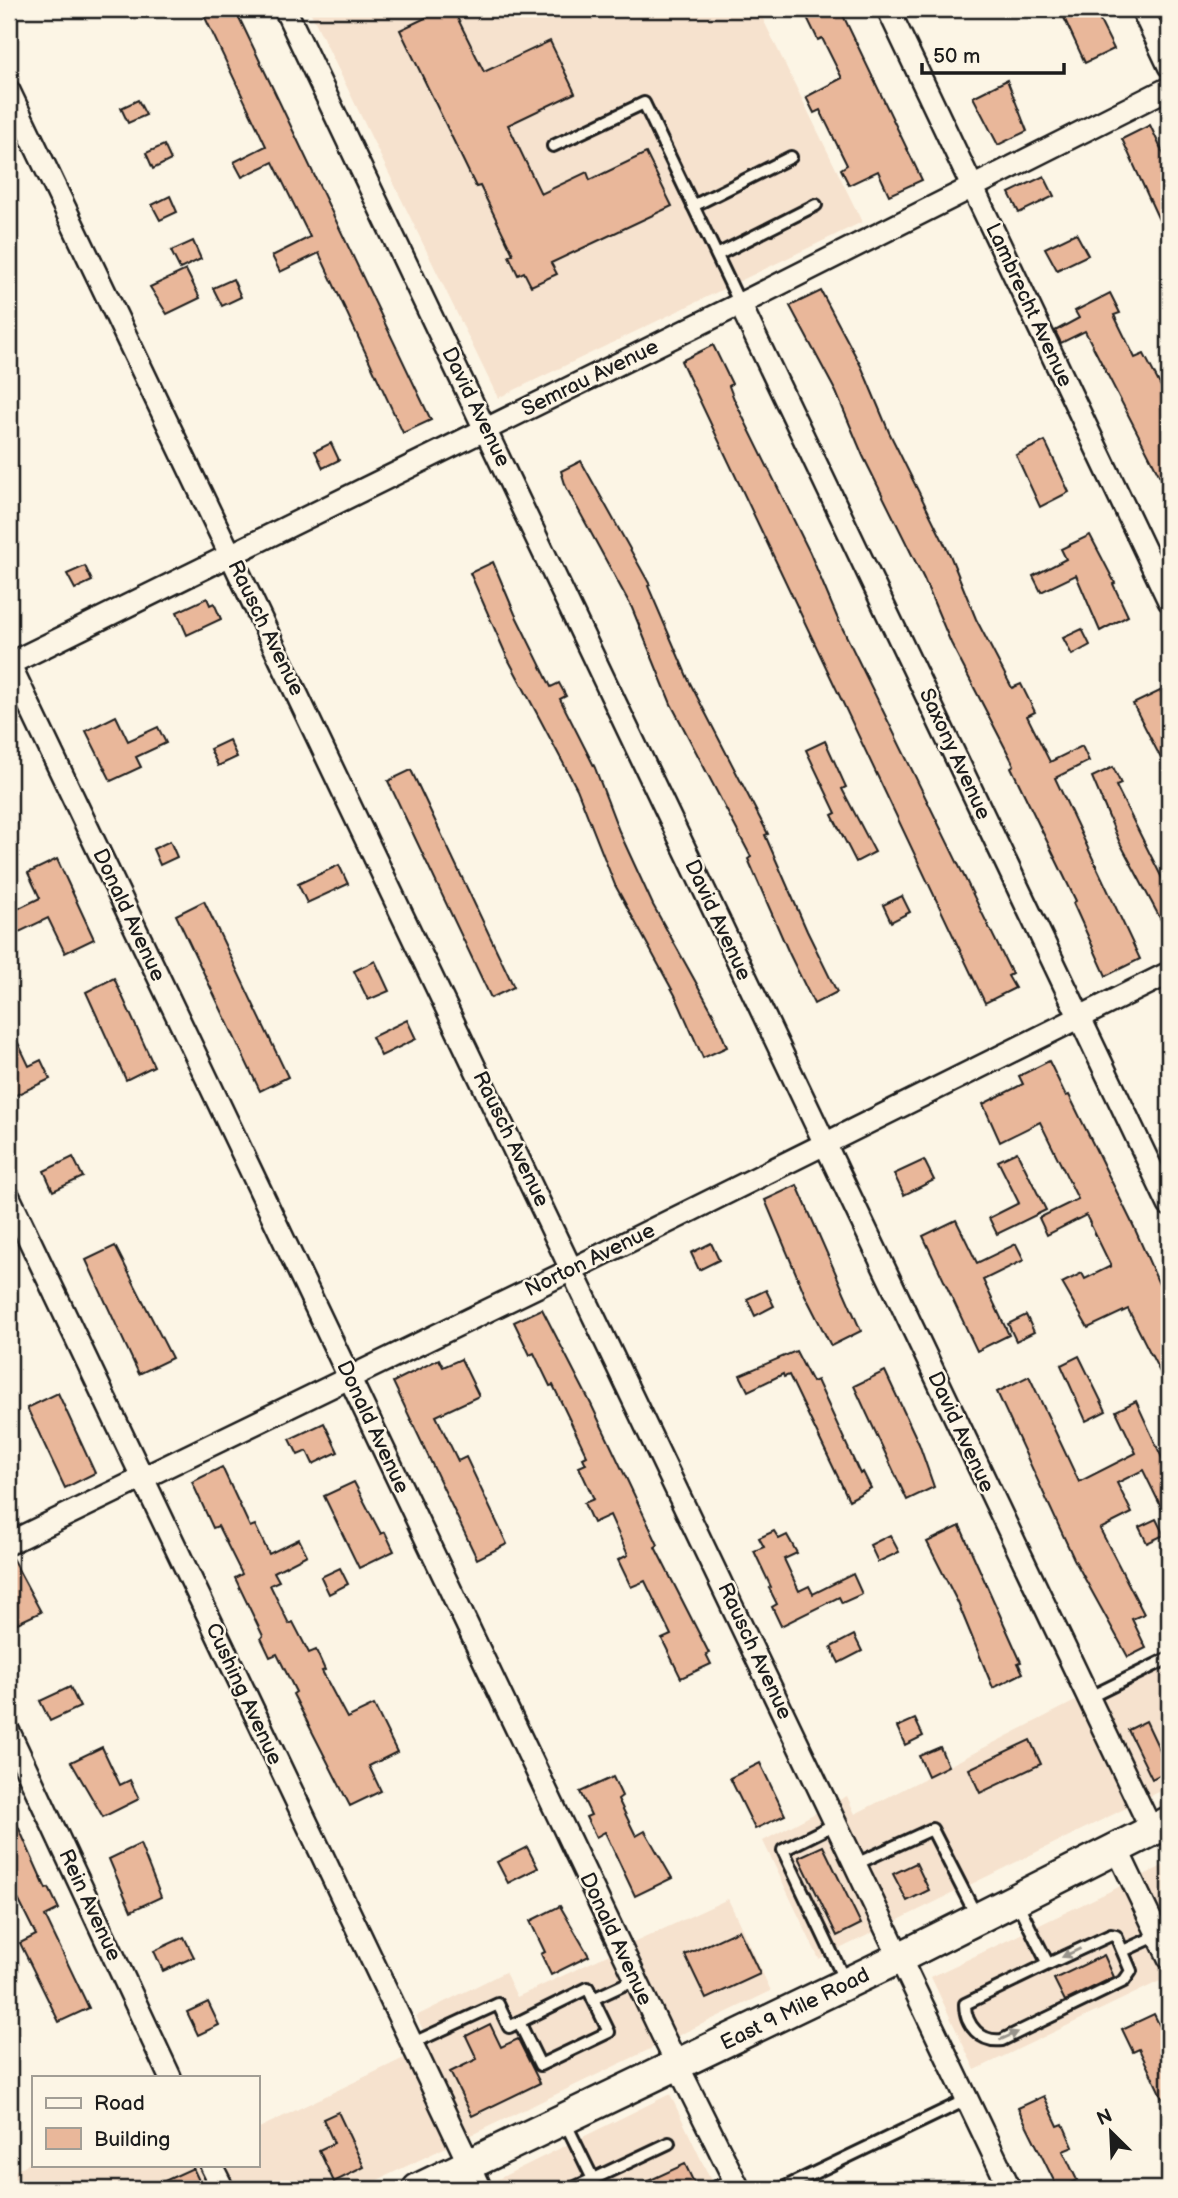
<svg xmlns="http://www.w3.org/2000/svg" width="1178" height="2198" viewBox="0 0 1178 2198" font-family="'Balsamiq Sans',sans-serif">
  <rect width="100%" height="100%" fill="#fcf5e5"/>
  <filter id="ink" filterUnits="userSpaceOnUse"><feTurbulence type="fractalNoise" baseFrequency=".0143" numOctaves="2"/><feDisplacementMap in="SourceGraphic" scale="14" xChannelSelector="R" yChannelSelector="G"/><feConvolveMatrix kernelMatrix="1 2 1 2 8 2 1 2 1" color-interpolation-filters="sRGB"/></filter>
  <g filter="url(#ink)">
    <!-- built -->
    <g fill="#f6e2ce">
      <polygon points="309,9 758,9 862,222 498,398"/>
      <polygon points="1169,1653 1169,1787 819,1959 763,1841 847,1796 855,1814"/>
      <polygon points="1169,1863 1169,1998 1160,1981 975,2070 931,1977"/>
      <polygon points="728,1899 771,1991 359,2189 9,2189 9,2174 33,2161 33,2165 257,2165 257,2129 431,2045 416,2016 505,1972 517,1997"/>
      <polygon points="670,2094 715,2189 478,2189"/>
    </g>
    <!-- building -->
    <g fill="#e9b79a" stroke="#1c1c1c" stroke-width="2">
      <polygon points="201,9 235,9 431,420 403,433 319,253 280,272 272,256 310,237 273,162 242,177 234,162 266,146"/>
      <polygon points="444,9 453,9 484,72 550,41 575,93 508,125 541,194 587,172 590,180 646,153 672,206 551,263 557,274 531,286 524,272 518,275 509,256 513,254 480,186 476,187 400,30"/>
      <polygon points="803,9 840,9 922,180 889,195 878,171 849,185 841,169 847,165 820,110 814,113 806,97 842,78 822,38 818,40"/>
      <polygon points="1060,9 1094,9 1114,49 1085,63"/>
      <polygon points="1007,80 1027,131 998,145 973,97"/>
      <polygon points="138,100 146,115 128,123 121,108"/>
      <polygon points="1150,125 1169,166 1169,214 1159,220 1122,139"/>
      <polygon points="164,145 171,160 153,169 146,153"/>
      <polygon points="1044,176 1054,196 1019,213 1009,193"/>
      <polygon points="170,196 177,212 160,220 152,205"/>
      <polygon points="1076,233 1088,255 1057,270 1045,248"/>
      <polygon points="193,241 201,259 180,269 171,251"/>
      <polygon points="186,270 200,298 167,314 150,287"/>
      <polygon points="233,279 241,297 222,306 213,288"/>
      <polygon points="821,291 862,368 889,432 950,555 976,619 1012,688 1021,684 1035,712 1027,716 1050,762 1082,746 1089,761 1055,778 1140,959 1106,976 1073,903 1076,901 1011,767 1014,765 951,643 924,579 863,456 836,392 790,306"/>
      <polygon points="1110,293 1120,313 1114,315 1135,358 1144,354 1169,402 1169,494 1085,331 1061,343 1055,331 1079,318 1075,311"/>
      <polygon points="713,345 732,384 729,386 734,399 810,553 837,617 1012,974 1008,976 1015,988 985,1003 681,361"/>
      <polygon points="1045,441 1069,492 1040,507 1016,455"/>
      <polygon points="331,443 339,460 323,468 315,451"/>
      <polygon points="581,461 650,585 648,586 689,681 768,834 765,835 807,931 837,992 814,1004 789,953 748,859 751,857 671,704 632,608 566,487 561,471"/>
      <polygon points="1090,535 1115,583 1113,584 1128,616 1100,631 1076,575 1041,592 1033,576 1066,559 1061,549"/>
      <polygon points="493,562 515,614 551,687 559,683 566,696 560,699 595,768 619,831 653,905 714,1015 727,1047 703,1058 675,995 615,885 577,789 507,657 470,573"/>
      <polygon points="85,566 92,581 75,589 67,574"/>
      <polygon points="207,598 210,605 214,603 221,619 187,635 177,612"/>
      <polygon points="1082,629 1090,645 1072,655 1063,638"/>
      <polygon points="1162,690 1169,704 1169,774 1133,704"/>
      <polygon points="116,716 128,741 158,727 166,743 136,757 141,767 111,781 86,731"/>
      <polygon points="229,740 237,757 218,766 210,749"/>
      <polygon points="825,741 846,787 842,789 875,852 856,862 832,815 836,813 806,750"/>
      <polygon points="1113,767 1121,784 1116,786 1169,892 1169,935 1119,841 1092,777"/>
      <polygon points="411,770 514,987 491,998 388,781"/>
      <polygon points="170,841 177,857 160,865 153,849"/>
      <polygon points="57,859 94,939 65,953 48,918 13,935 9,925 9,913 40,898 28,873"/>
      <polygon points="339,865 348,884 307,903 298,884"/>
      <polygon points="902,896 910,912 891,922 883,905"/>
      <polygon points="204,901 288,1077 260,1091 176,915"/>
      <polygon points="375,961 389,991 368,1000 354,971"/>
      <polygon points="114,978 154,1066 126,1080 86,992"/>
      <polygon points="407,1020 416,1039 381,1056 372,1037"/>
      <polygon points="9,1024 29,1066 41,1060 50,1079 14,1096 9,1084"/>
      <polygon points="1049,1061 1066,1096 1069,1095 1134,1227 1169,1307 1169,1390 1128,1309 1088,1328 1062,1283 1082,1273 1085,1279 1111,1266 1086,1215 1047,1235 1039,1218 1078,1199 1040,1122 1000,1142 983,1104 1023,1084 1019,1076"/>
      <polygon points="1017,1152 1046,1210 997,1234 989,1218 1019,1203 998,1161"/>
      <polygon points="73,1157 83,1177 53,1191 44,1171"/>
      <polygon points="924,1160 934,1180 904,1195 894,1174"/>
      <polygon points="797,1185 861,1331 831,1346 805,1295 765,1200"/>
      <polygon points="956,1220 977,1263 1016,1244 1024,1260 983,1280 1009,1335 977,1351 923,1236"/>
      <polygon points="711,1243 719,1260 699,1270 691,1253"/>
      <polygon points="115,1246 172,1358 139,1374 86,1260"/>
      <polygon points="766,1290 774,1306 755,1316 747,1299"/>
      <polygon points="542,1309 591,1404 658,1545 655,1547 709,1653 706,1654 711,1664 681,1678 662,1639 671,1635 645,1581 631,1587 618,1560 628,1555 610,1515 593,1523 584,1503 594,1499 579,1467 586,1464 583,1458 587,1456 553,1385 550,1386 534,1353 530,1355 514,1322"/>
      <polygon points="1026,1315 1034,1332 1016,1341 1008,1324"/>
      <polygon points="796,1351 812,1382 817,1380 860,1474 863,1472 871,1488 849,1500 789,1375 784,1377 783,1374 748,1391 740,1375"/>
      <polygon points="1079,1356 1106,1411 1086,1421 1061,1365"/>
      <polygon points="439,1359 443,1367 461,1359 479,1396 436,1416 458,1461 466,1457 507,1544 477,1559 393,1382"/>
      <polygon points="885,1371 919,1444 934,1487 907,1500 854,1386"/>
      <polygon points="1029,1376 1079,1482 1136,1453 1116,1411 1136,1401 1169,1473 1169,1523 1143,1470 1117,1483 1132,1513 1100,1529 1144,1614 1132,1619 1146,1648 1128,1657 1074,1559 997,1392"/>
      <polygon points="58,1393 95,1473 65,1488 27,1408"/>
      <polygon points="324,1423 338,1452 313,1464 307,1451 298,1455 290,1439"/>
      <polygon points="222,1467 250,1527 255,1525 269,1554 299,1539 307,1555 274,1572 279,1581 270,1585 289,1624 293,1622 309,1653 316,1650 325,1670 322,1671 347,1718 374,1705 397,1752 369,1766 381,1791 350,1806 293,1694 296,1692 277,1654 270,1657 261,1638 263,1636 235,1578 242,1574 218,1526 213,1528 192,1482"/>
      <polygon points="354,1482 381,1534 385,1532 394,1551 359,1568 324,1496"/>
      <polygon points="1156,1519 1164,1535 1147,1543 1139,1527"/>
      <polygon points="960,1526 1021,1662 1018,1663 1023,1673 993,1688 958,1603 927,1542"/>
      <polygon points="774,1531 779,1539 787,1535 797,1553 784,1559 799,1591 809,1586 813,1594 853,1574 862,1594 842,1603 839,1597 781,1626 772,1607 777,1604 769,1588 771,1587 754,1551 764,1547 759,1538"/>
      <polygon points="890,1535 899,1552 878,1562 870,1545"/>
      <polygon points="9,1556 11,1556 41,1612 9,1627"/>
      <polygon points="340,1568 348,1584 329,1594 321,1577"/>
      <polygon points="854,1635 862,1651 839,1663 831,1647"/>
      <polygon points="70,1687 80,1707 50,1721 40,1701"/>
      <polygon points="915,1719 923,1736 905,1745 897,1727"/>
      <polygon points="1146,1721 1169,1770 1152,1779 1128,1730"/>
      <polygon points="1030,1740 1041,1764 980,1793 969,1769"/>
      <polygon points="102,1747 120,1785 130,1780 139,1799 103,1817 71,1762"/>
      <polygon points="940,1747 948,1766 928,1776 919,1756"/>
      <polygon points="760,1763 785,1815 755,1829 730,1778"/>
      <polygon points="613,1777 622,1796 618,1799 636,1836 645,1831 672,1878 635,1896 605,1832 596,1837 586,1817 591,1815 580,1792"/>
      <polygon points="9,1806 46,1889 49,1888 59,1909 45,1916 89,2008 59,2022 20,1943 36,1935 14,1891 9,1894"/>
      <polygon points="140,1844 161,1897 131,1911 109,1859"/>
      <polygon points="823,1846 861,1924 837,1936 799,1857"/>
      <polygon points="527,1847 538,1868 508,1883 497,1862"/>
      <polygon points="916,1863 929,1890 907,1901 893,1874"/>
      <polygon points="560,1906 589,1956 551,1975 541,1954 545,1952 530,1921"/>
      <polygon points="739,1930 760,1974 706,1999 685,1955"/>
      <polygon points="184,1937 194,1957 163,1971 154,1951"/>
      <polygon points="1104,1955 1114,1977 1065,2001 1054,1979"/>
      <polygon points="208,2002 219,2025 198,2035 187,2012"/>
      <polygon points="1154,2014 1169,2045 1169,2112 1139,2049 1133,2052 1122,2029"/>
      <polygon points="490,2024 501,2047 518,2039 540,2083 472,2116 450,2072 477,2059 466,2036"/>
      <polygon points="1044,2096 1058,2126 1063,2124 1073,2147 1063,2151 1077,2180 1058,2189 1018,2108"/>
      <polygon points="338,2112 364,2167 334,2182 319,2150 334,2143 323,2119"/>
      <polygon points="685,2164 697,2189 631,2189"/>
      <polygon points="193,2168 203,2189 147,2189"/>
    </g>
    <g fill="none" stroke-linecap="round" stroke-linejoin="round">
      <defs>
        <g id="lane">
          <polyline points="553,146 644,103 740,304"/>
          <polyline points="693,206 791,157"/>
          <polyline points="717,255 816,205"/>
          <polyline points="1088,1698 1169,1658"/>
          <polyline points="837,1823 783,1850 845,1981"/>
          <polyline points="856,1864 932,1829 977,1917"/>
          <path d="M1017,1902l31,62 -83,40c0,21 16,39 37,36l122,-59 7,-10 -15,-35 -5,-1 -63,29"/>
          <polyline points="1123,1951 1158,1935"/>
          <polyline points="519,2022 540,2065 609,2032 593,1999"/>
          <polyline points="411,2044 498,2004 509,2027 588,1988 593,1999 636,1979"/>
          <polyline points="565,2122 593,2179 571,2189"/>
          <polyline points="593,2179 669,2143"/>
          <polyline points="712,2189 734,2179"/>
          <polyline points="781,2189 966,2100"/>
        </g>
        <g id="street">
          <polyline points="285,9 1152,1831"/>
          <polyline points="888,9 1169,601"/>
          <polyline points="1142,9 1169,66"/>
          <polyline points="9,91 1010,2189"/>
          <polyline points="740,304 1169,1205"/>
          <polyline points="9,663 662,2034 739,2189"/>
          <polyline points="9,664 740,304 1169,88"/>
          <polyline points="9,1197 481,2189"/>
          <polyline points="9,1543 573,1269 1169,973"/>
          <polyline points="9,1732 170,2077"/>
          <polyline points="1117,1849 1169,1958"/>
          <polyline points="211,2165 223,2189"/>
        </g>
        <polyline id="secondary" points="418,2189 901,1957 1169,1822"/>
      </defs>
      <!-- lane casing -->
      <use href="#lane" stroke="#1c1c1c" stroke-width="16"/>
      <!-- street casing -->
      <use href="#street" stroke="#1c1c1c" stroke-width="26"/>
      <!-- secondary casing -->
      <use href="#secondary" stroke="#1c1c1c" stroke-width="35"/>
      <!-- lane -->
      <use href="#lane" stroke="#fcf5e5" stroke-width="10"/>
      <!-- street -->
      <use href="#street" stroke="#fcf5e5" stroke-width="21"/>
      <!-- secondary -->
      <use href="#secondary" stroke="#fcf5e5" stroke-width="30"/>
    </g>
    <!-- one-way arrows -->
    <defs><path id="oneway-solid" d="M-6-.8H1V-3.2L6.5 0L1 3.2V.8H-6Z" transform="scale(1.75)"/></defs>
    <g fill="#97938b">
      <use href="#oneway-solid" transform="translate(1071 1953) rotate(155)"/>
      <use href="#oneway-solid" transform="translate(1009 2036) rotate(-23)"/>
    </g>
  </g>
  <g text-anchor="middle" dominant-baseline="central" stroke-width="5" stroke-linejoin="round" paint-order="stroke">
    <!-- street labels -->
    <g font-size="21" fill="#1c1c1c" stroke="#fcf5e5">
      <text transform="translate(1029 305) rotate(65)">Lambrecht Avenue</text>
      <text transform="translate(590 378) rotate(-26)">Semrau Avenue</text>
      <text transform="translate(476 407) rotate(64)">David Avenue</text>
      <text transform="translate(266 628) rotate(64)">Rausch Avenue</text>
      <text transform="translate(955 754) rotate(65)">Saxony Avenue</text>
      <text transform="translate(129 915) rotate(65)">Donald Avenue</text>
      <text transform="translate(718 920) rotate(65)">David Avenue</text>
      <text transform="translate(511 1139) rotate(64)">Rausch Avenue</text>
      <text transform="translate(590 1260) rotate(-26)">Norton Avenue</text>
      <text transform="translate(373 1427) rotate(65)">Donald Avenue</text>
      <text transform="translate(961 1432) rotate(65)">David Avenue</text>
      <text transform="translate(755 1651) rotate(65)">Rausch Avenue</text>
      <text transform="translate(244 1694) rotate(65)">Cushing Avenue</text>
      <text transform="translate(90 1905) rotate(65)">Rein Avenue</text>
      <text transform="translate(616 1939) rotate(65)">Donald Avenue</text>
      <text transform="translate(795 2009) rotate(-26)">East 9 Mile Road</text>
    </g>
  </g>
  <!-- margin -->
  <rect width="1178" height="2198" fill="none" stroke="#fcf5e5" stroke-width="35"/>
  <rect x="18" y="18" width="1143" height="2163" fill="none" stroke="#1c1c1c" stroke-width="2.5" filter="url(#ink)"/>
  <!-- legend -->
  <rect x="32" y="2076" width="228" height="91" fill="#fcf5e5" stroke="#a29e95" stroke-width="2"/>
  <rect x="46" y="2098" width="35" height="10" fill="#fcf5e5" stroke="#a29e95" stroke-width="2"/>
  <text x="94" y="2110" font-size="21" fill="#1c1c1c">Road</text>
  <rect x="46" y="2128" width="35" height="21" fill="#e9b79a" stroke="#a29e95" stroke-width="2"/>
  <text x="94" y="2146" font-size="21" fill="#1c1c1c">Building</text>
  <!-- north arrow -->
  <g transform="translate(1111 2132) rotate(336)" stroke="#fcf5e5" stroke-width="5" paint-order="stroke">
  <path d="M0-5L12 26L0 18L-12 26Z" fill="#1c1c1c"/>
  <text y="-10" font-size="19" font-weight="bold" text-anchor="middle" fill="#1c1c1c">N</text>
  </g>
  <!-- scale -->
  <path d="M922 63v10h142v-10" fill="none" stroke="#1c1c1c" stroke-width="3.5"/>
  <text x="933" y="63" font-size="21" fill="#1c1c1c" stroke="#fcf5e5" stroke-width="5" paint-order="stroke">50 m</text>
</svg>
